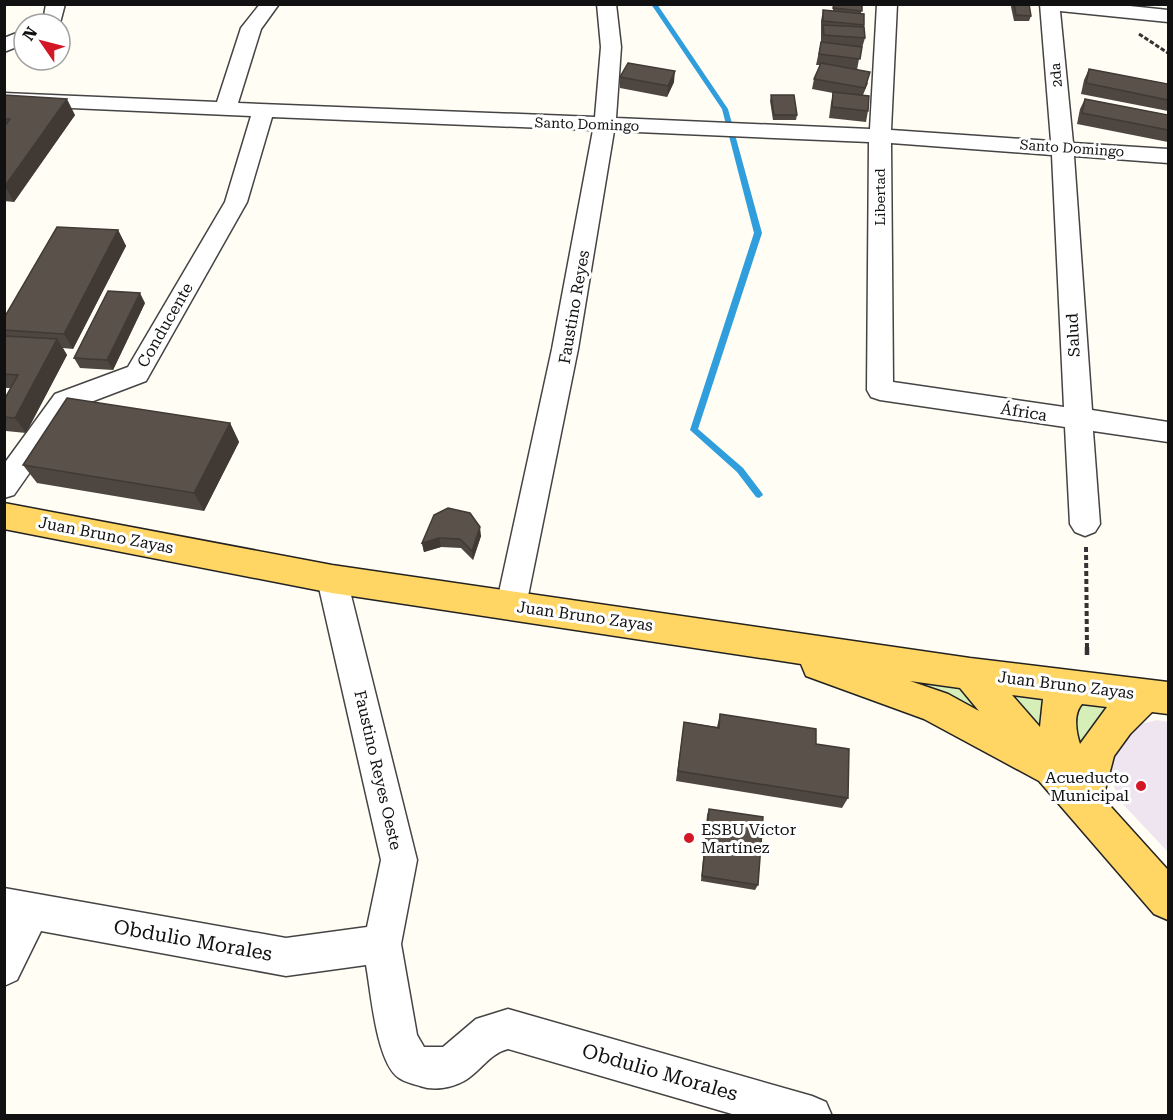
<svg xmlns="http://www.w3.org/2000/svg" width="1173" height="1120" viewBox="0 0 1173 1120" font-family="'Roboto Serif',serif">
  <rect width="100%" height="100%" fill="#fffdf4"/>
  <!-- industrial -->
  <polygon fill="#eee5f0" points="1157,720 1168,722 1168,852 1119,800 1109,772 1114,746 1132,726"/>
  <!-- green -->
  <g fill="#d6efb8">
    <polygon points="854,666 959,683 1012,733"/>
    <polygon points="996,690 1051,693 1046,743"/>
    <polygon points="1085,702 1114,707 1091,726 1081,759 1073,708"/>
  </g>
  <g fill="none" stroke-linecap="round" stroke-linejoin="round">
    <!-- stream -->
    <polygon fill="#309ddd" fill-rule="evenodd" points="651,4 657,4 728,109 762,233 698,429 743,468 762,493 763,495 759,498 756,497 737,472 690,430 754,233 722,109"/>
    <defs>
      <g id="minor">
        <polygon points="46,4 65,4 60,23 35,24 44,16"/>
        <path d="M260,4h19l-18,25 -23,74 357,14 6,-70 -4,-43h19l5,43 -5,71 254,11 7,-125h20l-6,126 160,11 -11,-137h71l57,6v12l-108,-11 13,132 95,6v14l-94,-7 18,254 76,12v20l-75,-11 7,93 -5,8 -10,4 -10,-4 -5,-8 -5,-97 -185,-27 -9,-3 -4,-7 2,-248 -255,-11 -36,218 -52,257 -4,9 -11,4 -11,-4 -4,-9 56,-257 41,-219 -321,-13 -25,85 -101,179 -71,27 -61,87 -10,3v-34l51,-70 73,-27 97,-165 26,-86 -247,-11v-12l213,9 24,-74zM891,143l161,12 12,252 -171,-25z"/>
        <polygon points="24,30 24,44 4,52 4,38"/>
        <path d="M332,566l11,4 4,9 70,281 -16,84 16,91 7,12h19l33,-28 32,-10 304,87 14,6 6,14h-93l-231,-67c-18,4 -28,23 -44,32 -13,7 -30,10 -44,5 -7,-2 -15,-4 -21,-8 -23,-15 -28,-87 -33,-113l-80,11 -245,-45 -24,49 -13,6v-98l282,50 81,-11 14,-67 -64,-281 4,-9z"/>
      </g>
      <path id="major" d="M4,503l328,62 638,93 198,24v32l-16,-2 -22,22 -16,22 -11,42 65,72v50l-14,-6 -115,-133 -115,-62 -118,-43 -5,-12 -469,-71 -328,-64zM910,681l50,7 19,23 -31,-17zM1012,695l31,4 -3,28zM1082,704l25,3 -27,37c-4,-12 -7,-30 2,-40z"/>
    </defs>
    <!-- minor casing -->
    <use href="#minor" stroke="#444" stroke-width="3"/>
    <!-- major casing -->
    <use href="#major" stroke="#222" stroke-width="3"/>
    <!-- path-far2 -->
    <polyline stroke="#333" stroke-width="3" stroke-dasharray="4.5 2" stroke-linecap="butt" points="1139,34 1168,53"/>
    <!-- path-far1 -->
    <polyline stroke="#333" stroke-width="4" stroke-dasharray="5 3" stroke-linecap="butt" points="1086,547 1087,649"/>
    <!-- path -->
    <polyline stroke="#333" stroke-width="4.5" stroke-dasharray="8 4" stroke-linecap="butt" points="1087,647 1087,657"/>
    <!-- minor -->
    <use href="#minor" fill="#fff" fill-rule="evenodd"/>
    <!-- major -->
    <use href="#major" fill="#ffd564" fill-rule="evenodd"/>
  </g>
  <!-- wall -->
  <g fill="#4e4640">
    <polygon points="833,4 862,4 861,13 864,25 865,38 862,48 861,48 857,70 868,83 863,95 868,111 866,122 829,118 831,103 833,93 812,89 814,79 820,65 816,65 821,42 821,21 823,10 833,11"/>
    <polygon points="1012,4 1029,4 1031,16 1029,21 1014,21 1011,7"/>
    <polygon points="1168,4 1168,6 1150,4"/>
    <polygon points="1089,69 1168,84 1168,111 1081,94 1084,80"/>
    <polygon points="620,77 674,82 667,97 620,88"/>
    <polygon points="4,95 75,115 14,202 4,201"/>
    <polygon points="771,95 797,115 796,120 773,120 770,101"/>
    <polygon points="1085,99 1168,115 1168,142 1077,124 1080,109"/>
    <polygon points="118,230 126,246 73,349 63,348 67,355 26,433 6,431 4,429 4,400 11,388 4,388 4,318"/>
    <polygon points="145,303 113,370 80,368 74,358"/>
    <polygon points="230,423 239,442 204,511 37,483 23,465"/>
    <polygon points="470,513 481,536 473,560 461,548 441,547 424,552 422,543"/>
    <polygon points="720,714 816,744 848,798 842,808 676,781 684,722 717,727"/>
    <polygon points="709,809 758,885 755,890 701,881 707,815"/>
  </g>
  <!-- shaded-wall -->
  <g fill="#403934">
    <polygon points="675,71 674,82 667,97 668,86"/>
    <polygon points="67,99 75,115 14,202 5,186"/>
    <polygon points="118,230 126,246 73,349 64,334"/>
    <polygon points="140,293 145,303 113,370 107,360"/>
    <polygon points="57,339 67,355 26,433 15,418"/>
    <polygon points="230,423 239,442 204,511 194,493"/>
    <polygon points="480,527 481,536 473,560 472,551"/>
    <polygon points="439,538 441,547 424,552 422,543"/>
  </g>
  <!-- building -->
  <g fill="#5b514b" stroke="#403934" stroke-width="1.5">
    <polygon points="834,4 862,4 862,11 833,8"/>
    <polygon points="1014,4 1029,4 1031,16 1016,15"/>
    <polygon points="823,10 864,14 864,25 823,21"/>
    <polygon points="823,25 864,27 865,38 824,35"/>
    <polygon points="821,42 862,47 860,59 819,54"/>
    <polygon points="628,63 675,71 668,86 620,77"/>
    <polygon points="821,63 870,72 865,88 814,79"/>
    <polygon points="1089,69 1168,84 1168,100 1086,83"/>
    <polygon points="833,92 869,96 868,111 832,107"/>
    <polygon points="4,95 67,99 5,186 4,127 10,119 4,119"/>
    <polygon points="771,95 794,95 797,115 774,115"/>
    <polygon points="1085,99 1168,115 1168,130 1082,113"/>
    <polygon points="57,227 118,230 64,334 4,330 4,318"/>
    <polygon points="108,291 140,293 107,360 74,358"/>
    <polygon points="4,336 57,339 15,418 4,417 4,400 18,375 4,374"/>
    <polygon points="67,398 230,423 194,493 23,465"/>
    <polygon points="448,508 470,513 480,527 472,551 460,539 439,538 422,543 434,515"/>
    <polygon points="720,714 816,729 816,744 849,749 848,798 678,771 684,722 719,728"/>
    <polygon points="709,809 763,817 758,885 702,876"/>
  </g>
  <!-- markers -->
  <g fill="#d31725" stroke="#fff" stroke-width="2">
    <circle cx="1141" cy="786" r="6"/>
    <circle cx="689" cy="838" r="6"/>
  </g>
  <g text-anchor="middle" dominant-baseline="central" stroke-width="6" stroke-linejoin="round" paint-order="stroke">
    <!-- far-street labels -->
    <g font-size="14" fill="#111" stroke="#fff">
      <text transform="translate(1056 75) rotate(-95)">2da</text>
      <text transform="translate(587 124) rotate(2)">Santo Domingo</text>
      <text transform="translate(1072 148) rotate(4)">Santo Domingo</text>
      <text transform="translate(880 197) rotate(-90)">Libertad</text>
    </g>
    <!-- street labels -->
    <g font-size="16" fill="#111" stroke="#fff">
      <text transform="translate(574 307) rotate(-80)">Faustino Reyes</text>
      <text transform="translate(165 325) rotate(-60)">Conducente</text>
      <text transform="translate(1073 335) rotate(-93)">Salud</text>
      <text transform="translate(1024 412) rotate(9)">África</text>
      <text transform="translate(106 535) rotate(11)">Juan Bruno Zayas</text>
      <text transform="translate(585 616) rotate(8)">Juan Bruno Zayas</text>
      <text transform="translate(1066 685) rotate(7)">Juan Bruno Zayas</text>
      <text transform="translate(378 770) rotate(77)">Faustino Reyes Oeste</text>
    </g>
    <!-- poi labels -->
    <g font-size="16" fill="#111" stroke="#fff" text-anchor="end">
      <text x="1129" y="777">Acueducto<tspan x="1129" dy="18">Municipal</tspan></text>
      <text x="701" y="829" text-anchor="start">ESBU Víctor<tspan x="701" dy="18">Martínez</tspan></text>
    </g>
    <!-- near-street labels -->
    <g font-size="20" fill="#111" stroke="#fff">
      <text transform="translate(193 940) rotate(10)">Obdulio Morales</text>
      <text transform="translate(660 1072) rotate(16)">Obdulio Morales</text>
    </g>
  </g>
  <!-- border -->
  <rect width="1173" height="1120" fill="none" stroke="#111111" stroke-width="12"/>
  <!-- north arrow -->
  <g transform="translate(42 42) rotate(305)"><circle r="28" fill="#ffffff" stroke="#a0a0a0" stroke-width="1.5"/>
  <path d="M0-4.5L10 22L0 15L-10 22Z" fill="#d31725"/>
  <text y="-9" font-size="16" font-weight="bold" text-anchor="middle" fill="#111111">N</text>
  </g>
</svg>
